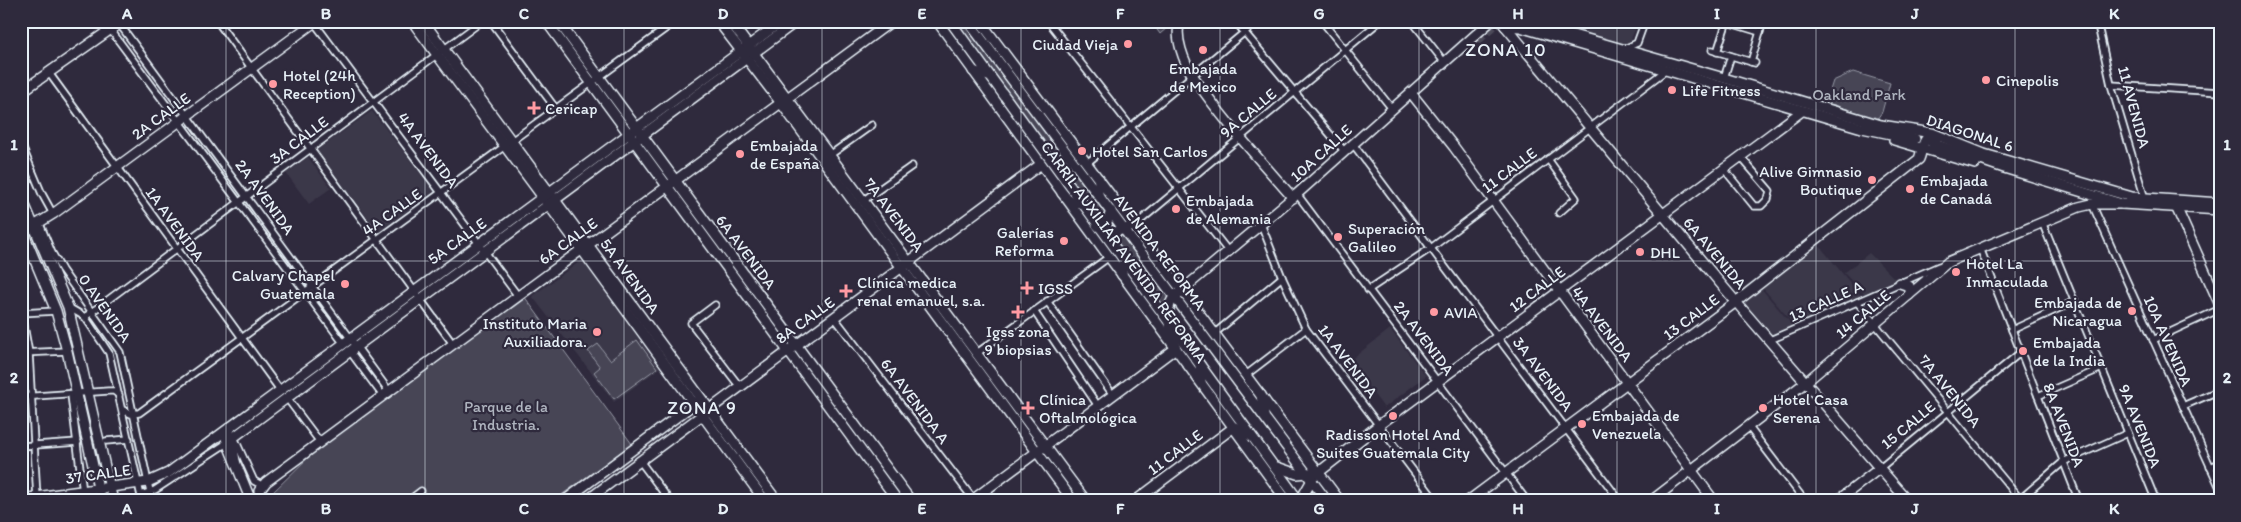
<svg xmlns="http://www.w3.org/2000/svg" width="2241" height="522" viewBox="0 0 2241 522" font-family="Itim,sans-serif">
  <rect width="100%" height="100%" fill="#2f2a3d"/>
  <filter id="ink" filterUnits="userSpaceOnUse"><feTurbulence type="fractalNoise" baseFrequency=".02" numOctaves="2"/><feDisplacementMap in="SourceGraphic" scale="10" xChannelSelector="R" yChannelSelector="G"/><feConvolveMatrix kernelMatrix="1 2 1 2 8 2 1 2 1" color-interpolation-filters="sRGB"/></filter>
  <g filter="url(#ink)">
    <!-- built -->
    <g fill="#3b3749">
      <polygon points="1547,21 1639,21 1628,46"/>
      <polygon points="372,111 434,191 378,232 317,150"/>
      <polygon points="308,157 331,188 309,204 286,173"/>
      <polygon points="1818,244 1862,297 1796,327 1762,287"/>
      <polygon points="1869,253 1897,281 1865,295 1844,273"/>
      <polygon points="582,260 660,368 614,402 532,296"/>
      <polygon points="1759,286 1794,327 1771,337 1741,301"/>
      <polygon points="1390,329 1426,376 1384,408 1349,361"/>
    </g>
    <!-- green -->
    <g fill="#464455" stroke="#979aa6">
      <polygon points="944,21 964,21 1169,296 1164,306 1167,325"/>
      <polygon points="1151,21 1175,21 1160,34"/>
      <polygon points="1853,72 1890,83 1882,112 1877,119 1834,105 1825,106 1833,81"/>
      <polygon points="524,296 632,444 553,501 268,501 267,498 321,445"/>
      <polygon points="637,340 657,368 614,399 594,372 600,367 588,351 598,344 610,360"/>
    </g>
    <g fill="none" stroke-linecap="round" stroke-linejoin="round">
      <!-- secondary-tunnel -->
      <polyline stroke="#4b4859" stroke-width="9" stroke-dasharray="9 4.5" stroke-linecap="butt" points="1477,41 1499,21"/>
      <defs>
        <g id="street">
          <polyline points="104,21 344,344"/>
          <polyline points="217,21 453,344"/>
          <polyline points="313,21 518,296"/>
          <polyline points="491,21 556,109"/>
          <polyline points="1048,21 1228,251"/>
          <polyline points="1235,21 1345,152"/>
          <polyline points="1322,21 1393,110"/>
          <polyline points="1412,21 1445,63"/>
          <polyline points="2097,21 2111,85 2145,199"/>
          <polyline points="118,22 389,391"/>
          <polyline points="1727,22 1760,32"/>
          <polyline points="1624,49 1637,43 1645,21"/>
          <polyline points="1712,50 1755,63"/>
          <polyline points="1717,52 1727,21"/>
          <polyline points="1751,62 1762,25"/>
          <polyline points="49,73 280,390"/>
          <polyline points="1724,78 1731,56"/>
          <polyline points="2111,85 2220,92"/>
          <polyline points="21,144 42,194 53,214"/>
          <polyline points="1353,144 1620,501"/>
          <polyline points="830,155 872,125"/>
          <polyline points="1548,159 1576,198 1559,213"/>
          <polyline points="1087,163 1258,21"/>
          <polyline points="1723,168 1754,206 1761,206 1768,199 1770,191 1740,156"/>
          <polyline points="1297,194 1527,501"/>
          <polyline points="864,200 912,166"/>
          <polyline points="2092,204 2220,488"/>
          <polyline points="2042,222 2156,501"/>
          <polyline points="40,224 52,253 62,270 120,352 152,501"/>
          <polyline points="1261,224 1282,277 1306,329 1436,501"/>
          <polyline points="1134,226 1380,21"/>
          <polyline points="1980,248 2079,501"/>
          <polyline points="1368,290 1431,248 1665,71"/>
          <polyline points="1047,301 1113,395"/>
          <polyline points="1857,302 2020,499"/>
          <polyline points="715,305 691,323 740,387"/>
          <polyline points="68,307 85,317 109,353 142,501"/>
          <polyline points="21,309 29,353 37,498"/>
          <polyline points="1034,311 1098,406"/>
          <polyline points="21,313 56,311"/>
          <polyline points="85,317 482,21"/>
          <polyline points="834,317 974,500"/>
          <polyline points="2012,330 2075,301"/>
          <polyline points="1215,333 1282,277"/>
          <polyline points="1770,340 1939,266"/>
          <polyline points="2153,340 2220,309"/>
          <polyline points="349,350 383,396"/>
          <polyline points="21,353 67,351"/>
          <polyline points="977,353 1109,257"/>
          <polyline points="1246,375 1306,329"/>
          <polyline points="71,395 84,501"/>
          <polyline points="2038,396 2102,368"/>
          <polyline points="21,397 108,391 114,391 119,395"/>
          <polyline points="286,397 320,442"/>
          <polyline points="2183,406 2220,390"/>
          <polyline points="123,410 131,414 139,413 676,21"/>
          <polyline points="1748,426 1805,501"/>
          <polyline points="234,437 254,481 263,486"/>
          <polyline points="106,441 129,439"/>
          <polyline points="21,446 78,442"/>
          <polyline points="640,461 670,501"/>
          <polyline points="2210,467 2220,463"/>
          <polyline points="1880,468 2021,352"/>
          <polyline points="141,495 155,490 230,441"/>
          <polyline points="408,501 421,491"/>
          <polyline points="2018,501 2063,462 2128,433"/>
        </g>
        <g id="secondary">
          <polyline points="412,21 582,250 765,501"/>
          <polyline points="423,21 777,501"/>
          <polyline points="937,21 1287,501"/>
          <polyline points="980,21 1340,501"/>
          <path d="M1180,21c-6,16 4,41 13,55 29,43 66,83 100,122"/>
          <polyline points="1501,21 1736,302 1908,501"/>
          <polyline points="1524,21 1724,78 1881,125 1932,133 1984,154 2132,197 2220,203"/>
          <polyline points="1505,26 1520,27 1862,128 1915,139"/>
          <polyline points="21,92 111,29 126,21"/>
          <polyline points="1411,93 1454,147 1714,501"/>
          <polyline points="1894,140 1975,164"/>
          <polyline points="1932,143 2004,168 2122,204 2220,210"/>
          <polyline points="2177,209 2220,305"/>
          <polyline points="21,234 53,214 316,21"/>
          <polyline points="1900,283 1909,286 1909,295"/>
          <polyline points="231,427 226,437 227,442 251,501"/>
          <polyline points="235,461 232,443 234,437 797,21"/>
          <polyline points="1314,476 1379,425 1802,111"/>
          <polyline points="21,499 148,482 168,473 782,21"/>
          <polyline points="260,501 259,491 266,482 892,21"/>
          <polyline points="564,501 698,401"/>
          <polyline points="586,501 1041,164"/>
          <path d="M971,501l205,-153c-5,-16 -14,-38 -1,-52l122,-102 194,-173"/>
          <polyline points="1135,501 1234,427"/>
          <path d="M1468,501l268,-199 183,-143c3,-7 3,-17 8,-21l9,1"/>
          <polyline points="1651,501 1806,382 1948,262 2079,207 2092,204 2122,204"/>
          <polyline points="1837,501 1880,468"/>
        </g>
        <g id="primary">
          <polyline points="546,21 898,501"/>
          <polyline points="558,21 911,501"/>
          <polyline points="718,21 781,103 1073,501"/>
          <polyline points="730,21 1086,501"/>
          <polyline points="950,21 1299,501"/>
          <polyline points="968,21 1327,501"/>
          <polyline points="973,71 988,76"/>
          <polyline points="1062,193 1069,201 1081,203"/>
          <polyline points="1098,193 1099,179"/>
          <polyline points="21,196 68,307 113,501"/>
          <polyline points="1097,225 1107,222 1111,211"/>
          <polyline points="21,227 56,311 67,351 101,501"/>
          <polyline points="1099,227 1115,232 1134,226"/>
          <polyline points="1122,275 1123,261"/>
          <polyline points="1200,365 1201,382"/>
          <polyline points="1261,395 1264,415"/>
          <polyline points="1234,427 1251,436"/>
          <polyline points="1274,466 1297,474 1318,472"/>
          <polyline points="1300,501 1312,480"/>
        </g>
      </defs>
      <!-- street casing -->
      <use href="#street" stroke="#e8f1f8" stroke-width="9"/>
      <!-- secondary casing -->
      <use href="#secondary" stroke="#e8f1f8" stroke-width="12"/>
      <!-- primary casing -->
      <use href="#primary" stroke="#e8f1f8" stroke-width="12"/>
      <!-- street -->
      <use href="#street" stroke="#2f2a3d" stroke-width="5.5"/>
      <!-- secondary -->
      <use href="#secondary" stroke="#2f2a3d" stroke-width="9"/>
      <!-- primary -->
      <use href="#primary" stroke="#2f2a3d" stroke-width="9"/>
    </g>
  </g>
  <!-- grid -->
  <path fill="none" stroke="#e8f1f8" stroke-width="1" stroke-opacity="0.55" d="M226,21v480M425,21v480M624,21v480M822,21v480M1021,21v480M1220,21v480M1419,21v480M1617,21v480M1816,21v480M2015,21v480M21,261h2199"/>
  <!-- markers -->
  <g fill="#ff9aa2" stroke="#2f2a3d" stroke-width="2">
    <circle cx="1128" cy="44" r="5"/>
    <circle cx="1203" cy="50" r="5"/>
    <circle cx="1986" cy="80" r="5"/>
    <circle cx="273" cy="84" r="5"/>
    <circle cx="1672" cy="90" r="5"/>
    <path d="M531.5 100.5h5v5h5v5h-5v5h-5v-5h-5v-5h5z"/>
    <circle cx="1082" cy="151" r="5"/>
    <circle cx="740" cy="154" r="5"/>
    <circle cx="1872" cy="180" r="5"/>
    <circle cx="1910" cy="189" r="5"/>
    <circle cx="1176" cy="209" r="5"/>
    <circle cx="1338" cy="237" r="5"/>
    <circle cx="1064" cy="241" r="5"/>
    <circle cx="1640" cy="252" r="5"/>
    <circle cx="1956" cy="272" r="5"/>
    <circle cx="345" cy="284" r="5"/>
    <path d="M1024.5 280.5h5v5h5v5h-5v5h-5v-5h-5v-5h5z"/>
    <path d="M843.5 283.5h5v5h5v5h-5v5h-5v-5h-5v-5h5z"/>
    <circle cx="2132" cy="311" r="5"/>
    <path d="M1015.5 304.5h5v5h5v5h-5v5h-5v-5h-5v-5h5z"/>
    <circle cx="1434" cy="312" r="5"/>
    <circle cx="597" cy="332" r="5"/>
    <circle cx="2023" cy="351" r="5"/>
    <path d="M1025.5 400.5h5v5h5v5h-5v5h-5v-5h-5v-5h5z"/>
    <circle cx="1763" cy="408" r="5"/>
    <circle cx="1393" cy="416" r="5"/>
    <circle cx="1582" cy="424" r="5"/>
  </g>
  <g text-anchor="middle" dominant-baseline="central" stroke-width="4.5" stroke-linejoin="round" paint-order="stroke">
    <!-- poi labels -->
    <g font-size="16" fill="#e8f1f8" stroke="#2f2a3d" text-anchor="start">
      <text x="1118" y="44" text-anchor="end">Ciudad Vieja</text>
      <text x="1203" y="68" text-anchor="middle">Embajada<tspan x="1203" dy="18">de Mexico</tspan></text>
      <text x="283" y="75">Hotel (24h<tspan x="283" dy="18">Reception)</tspan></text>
      <text x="1996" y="80">Cinepolis</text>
      <text x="1682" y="90">Life Fitness</text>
      <text x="545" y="108">Cericap</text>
      <text x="750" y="145">Embajada<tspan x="750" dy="18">de España</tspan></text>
      <text x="1092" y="151">Hotel San Carlos</text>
      <text x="1862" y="171" text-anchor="end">Alive Gimnasio<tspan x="1862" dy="18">Boutique</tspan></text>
      <text x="1920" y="180">Embajada<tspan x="1920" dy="18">de Canadá</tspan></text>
      <text x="1186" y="200">Embajada<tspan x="1186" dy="18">de Alemania</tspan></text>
      <text x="1348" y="228">Superación<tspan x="1348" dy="18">Galileo</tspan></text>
      <text x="1054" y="232" text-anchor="end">Galerías<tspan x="1054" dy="18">Reforma</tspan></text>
      <text x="1650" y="252">DHL</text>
      <text x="1966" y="263">Hotel La<tspan x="1966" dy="18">Inmaculada</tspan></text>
      <text x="335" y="275" text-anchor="end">Calvary Chapel<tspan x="335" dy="18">Guatemala</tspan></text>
      <text x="857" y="282">Clínica medica<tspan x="857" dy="18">renal emanuel, s.a.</tspan></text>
      <text x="1038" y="288">IGSS</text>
      <text x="2122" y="302" text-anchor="end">Embajada de<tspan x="2122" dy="18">Nicaragua</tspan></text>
      <text x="1444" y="312">AVIA</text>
      <text x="587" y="323" text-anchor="end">Instituto Maria<tspan x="587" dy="18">Auxiliadora.</tspan></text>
      <text x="1018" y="331" text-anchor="middle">Igss zona<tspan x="1018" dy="18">9 biopsias</tspan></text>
      <text x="2033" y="342">Embajada<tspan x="2033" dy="18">de la India</tspan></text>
      <text x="1039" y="399">Clínica<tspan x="1039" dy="18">Oftalmológica</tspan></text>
      <text x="1773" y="399">Hotel Casa<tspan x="1773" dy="18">Serena</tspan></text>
      <text x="1592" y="415">Embajada de<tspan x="1592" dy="18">Venezuela</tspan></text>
      <text x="1393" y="434" text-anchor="middle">Radisson Hotel And<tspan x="1393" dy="18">Suites Guatemala City</tspan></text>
    </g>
    <!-- park labels -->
    <g font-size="16" fill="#afb4bf" stroke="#2f2a3d">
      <text x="1859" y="94">Oakland Park</text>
      <text x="506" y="406">Parque de la<tspan x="506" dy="18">Industria.</tspan></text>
    </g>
    <!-- street labels -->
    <g font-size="16" fill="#e8f1f8" stroke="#2f2a3d">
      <text transform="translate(2134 107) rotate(75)">11 AVENIDA</text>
      <text transform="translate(1248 113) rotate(-40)">9A CALLE</text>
      <text transform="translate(161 116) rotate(-36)">2A CALLE</text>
      <text transform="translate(1970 133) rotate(18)">DIAGONAL 6</text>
      <text transform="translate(299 140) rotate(-37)">3A CALLE</text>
      <text transform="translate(428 150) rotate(53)">4A AVENIDA</text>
      <text transform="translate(1321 153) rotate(-42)">10A CALLE</text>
      <text transform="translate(1509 170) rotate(-37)">11 CALLE</text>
      <text transform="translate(265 197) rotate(54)">2A AVENIDA</text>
      <text transform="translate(392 212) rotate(-36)">4A CALLE</text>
      <text transform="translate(894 215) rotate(53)">7A AVENIDA</text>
      <text transform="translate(175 224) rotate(54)">1A AVENIDA</text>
      <text transform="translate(457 241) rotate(-36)">5A CALLE</text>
      <text transform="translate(568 241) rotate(-36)">6A CALLE</text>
      <text transform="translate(746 252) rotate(53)">6A AVENIDA</text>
      <text transform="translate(1124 252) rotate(54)">CARRIL AUXILIAR AVENIDA REFORMA</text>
      <text transform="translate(1160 252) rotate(53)">AVENIDA REFORMA</text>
      <text transform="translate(1715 253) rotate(50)">6A AVENIDA</text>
      <text transform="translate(630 276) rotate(54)">5A AVENIDA</text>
      <text transform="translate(1537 289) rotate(-37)">12 CALLE</text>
      <text transform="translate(1826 301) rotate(-24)">13 CALLE A</text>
      <text transform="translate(105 308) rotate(55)">0 AVENIDA</text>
      <text transform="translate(1863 314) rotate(-40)">14 CALLE</text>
      <text transform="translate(1691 317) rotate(-37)">13 CALLE</text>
      <text transform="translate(805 320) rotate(-36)">8A CALLE</text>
      <text transform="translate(1602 324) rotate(53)">4A AVENIDA</text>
      <text transform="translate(1424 338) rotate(53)">2A AVENIDA</text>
      <text transform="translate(2168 341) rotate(66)">10A AVENIDA</text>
      <text transform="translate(1348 361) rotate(53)">1A AVENIDA</text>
      <text transform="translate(1543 374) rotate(53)">3A AVENIDA</text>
      <text transform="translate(1950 391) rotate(51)">7A AVENIDA</text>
      <text transform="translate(915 401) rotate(53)">6A AVENIDA A</text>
      <text transform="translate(1908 425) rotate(-40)">15 CALLE</text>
      <text transform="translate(2064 425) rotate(69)">8A AVENIDA</text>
      <text transform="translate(2140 426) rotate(68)">9A AVENIDA</text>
      <text transform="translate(1175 452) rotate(-37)">11 CALLE</text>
      <text transform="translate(98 474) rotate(-8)">37 CALLE</text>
    </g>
    <!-- quarter labels -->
    <g font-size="19" letter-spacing="1" fill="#e8f1f8" stroke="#2f2a3d">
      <text x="1506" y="49">ZONA 10</text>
      <text x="702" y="407">ZONA 9</text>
    </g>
  </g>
  <!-- margin -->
  <rect width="2241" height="522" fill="none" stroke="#2f2a3d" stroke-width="55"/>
  <rect x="28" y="28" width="2186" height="466" fill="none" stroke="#e8f1f8" stroke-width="2"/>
  <g font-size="16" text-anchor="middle" font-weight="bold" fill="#e8f1f8">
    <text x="127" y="19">A</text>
    <text x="326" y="19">B</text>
    <text x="524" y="19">C</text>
    <text x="723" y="19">D</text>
    <text x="922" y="19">E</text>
    <text x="1120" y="19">F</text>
    <text x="1319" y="19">G</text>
    <text x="1518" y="19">H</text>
    <text x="1717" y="19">I</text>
    <text x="1915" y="19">J</text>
    <text x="2114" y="19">K</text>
    <text x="14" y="150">1</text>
    <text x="2227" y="150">1</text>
    <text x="14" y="383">2</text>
    <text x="2227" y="383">2</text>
    <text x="127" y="514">A</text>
    <text x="326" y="514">B</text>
    <text x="524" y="514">C</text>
    <text x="723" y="514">D</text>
    <text x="922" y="514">E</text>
    <text x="1120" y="514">F</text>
    <text x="1319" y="514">G</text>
    <text x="1518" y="514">H</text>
    <text x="1717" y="514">I</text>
    <text x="1915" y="514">J</text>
    <text x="2114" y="514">K</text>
  </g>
</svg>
